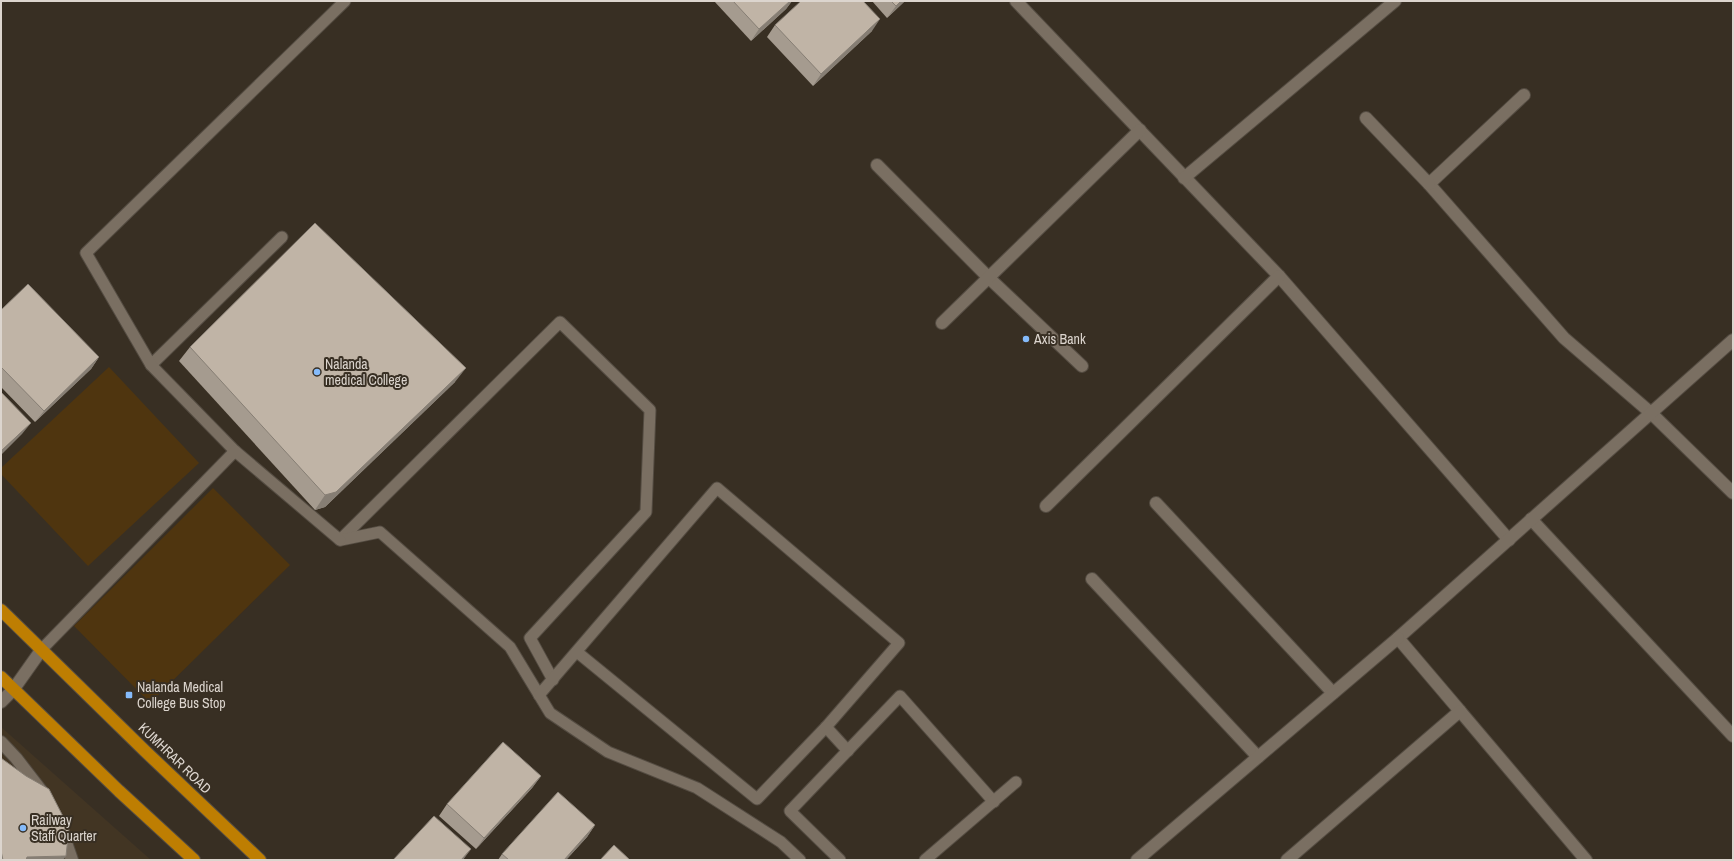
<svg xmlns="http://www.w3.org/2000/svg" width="1734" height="861" viewBox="0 0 1734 861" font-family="'Archivo Narrow',sans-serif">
  <rect width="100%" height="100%" fill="#382f23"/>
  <!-- built -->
  <polygon fill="#423523" points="1,727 151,860 1,860"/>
  <!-- green -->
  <g fill="#4f350f">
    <polygon points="109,367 199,463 88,566 1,474 1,468"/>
    <polygon points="213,488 290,565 150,703 74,626"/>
  </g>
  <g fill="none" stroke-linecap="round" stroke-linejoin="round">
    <defs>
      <g id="lane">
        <polyline points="151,365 282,237"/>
        <polyline points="235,451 151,365 86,253 345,1"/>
        <polyline points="340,540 560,322 650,410 646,512 530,638 553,680"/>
        <polyline points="341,540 380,532 510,647 550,713 608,752 697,788 781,842 800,860"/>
        <polyline points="42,649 235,451 340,540"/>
        <polyline points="539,695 717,488 899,643 826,727 757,799 577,652"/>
        <polyline points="826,727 848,751"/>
        <polyline points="840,860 790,811 900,696 994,802"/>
        <polyline points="925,860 1016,782"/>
      </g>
      <g id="street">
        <polyline points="1016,1 1279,276 1509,540"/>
        <polyline points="1524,95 1429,184 1564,338 1651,413 1733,493"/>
        <polyline points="1366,118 1429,184"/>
        <polyline points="877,165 989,278 1082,366"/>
        <polyline points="1184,178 1395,1"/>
        <polyline points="942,323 1140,130"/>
        <polyline points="1156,503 1333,693"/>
        <polyline points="1046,506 1279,276"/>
        <polyline points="1531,519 1733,736"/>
        <polyline points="1092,579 1258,757"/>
        <polyline points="1,702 13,690 42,649"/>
        <polyline points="1460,711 1398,638 1733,340"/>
        <polyline points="1,742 16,758 43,793"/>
        <polyline points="62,831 72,860"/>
        <polyline points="1137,860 1398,638"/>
        <polyline points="1287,860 1460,711 1586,860"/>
      </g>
      <g id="highway">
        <polyline points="1,610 145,751 260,860"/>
        <polyline points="1,677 119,791 194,860"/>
      </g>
    </defs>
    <!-- lane casing -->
    <use href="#lane" stroke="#544c42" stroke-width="13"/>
    <!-- street casing -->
    <use href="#street" stroke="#544c42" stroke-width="14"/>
    <!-- highway casing -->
    <use href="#highway" stroke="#544c42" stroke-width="14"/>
    <!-- lane -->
    <use href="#lane" stroke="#7a6f62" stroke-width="11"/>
    <!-- street -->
    <use href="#street" stroke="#7a6f62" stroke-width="12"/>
    <!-- highway -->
    <use href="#highway" stroke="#be7e02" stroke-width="12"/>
  </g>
  <!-- wall -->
  <g fill="#a59b8f">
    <polygon points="714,1 792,1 786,9 751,41"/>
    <polygon points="872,1 905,1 887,18"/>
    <polygon points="775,25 872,31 813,86 767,37"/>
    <polygon points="1,310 99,357 91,369 35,422 1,387"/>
    <polygon points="190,347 455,382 325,507 315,510 179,361"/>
    <polygon points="1,758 63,860 1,860"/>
    <polygon points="541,776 532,788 476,849 439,816 447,804"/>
    <polygon points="595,825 587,837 566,860 498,860 502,854"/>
  </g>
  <!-- shaded-wall -->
  <g fill="#867e74">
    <polygon points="790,1 792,1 786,9 751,41 759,29"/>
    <polygon points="901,1 905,1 887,18 896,6"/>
    <polygon points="880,19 872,31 813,86 821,74"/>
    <polygon points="99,357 91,369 35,422 44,411"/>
    <polygon points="466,368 455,382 325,507 315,510 325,495"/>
    <polygon points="31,423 22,434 1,455 1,451"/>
    <polygon points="541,776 532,788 476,849 484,838"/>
    <polygon points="595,825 587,837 566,860 564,860"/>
    <polygon points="471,849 463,860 461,860"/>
    <polygon points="66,856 63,860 25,860 27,857"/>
  </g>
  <!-- building -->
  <g fill="#c0b4a6" stroke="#867e74">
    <polygon points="733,1 790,1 759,29"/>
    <polygon points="801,1 863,1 880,19 821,74 775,25"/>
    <polygon points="891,1 901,1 896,6"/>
    <polygon points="315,223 466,368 336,492 325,495 190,347"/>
    <polygon points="28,284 99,357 44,411 1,367 1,310"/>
    <polygon points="1,392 31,423 1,451"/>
    <polygon points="503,742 541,776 484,838 447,804"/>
    <polygon points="1,758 26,776 49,789 69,828 66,856 27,857 26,860 3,860 1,851"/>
    <polygon points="558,792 595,825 564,860 509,860 502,854"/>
    <polygon points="434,816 471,849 461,860 393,860"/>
    <polygon points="614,845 630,860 600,860"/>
  </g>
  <!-- markers -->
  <g fill="#85bbfb" stroke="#382f23" stroke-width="1.5">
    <circle cx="1026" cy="339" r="4"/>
    <circle cx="317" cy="372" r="4"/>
    <rect x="125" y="691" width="8" height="8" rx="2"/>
    <circle cx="23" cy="828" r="4"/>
  </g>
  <g text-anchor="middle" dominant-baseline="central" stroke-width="4" stroke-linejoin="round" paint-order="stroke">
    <!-- poi labels -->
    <g font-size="14" fill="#dcd5ce" stroke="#382f23" text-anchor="start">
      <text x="1034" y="339">Axis Bank</text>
      <text x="325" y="364">Nalanda<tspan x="325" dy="16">medical College</tspan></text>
      <text x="137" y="687">Nalanda Medical<tspan x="137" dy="16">College Bus Stop</tspan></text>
      <text x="31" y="820">Railway<tspan x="31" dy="16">Staff Quarter</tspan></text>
    </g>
    <!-- street labels -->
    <g font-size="14" fill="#dcd5ce" stroke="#382f23">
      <text transform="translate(175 758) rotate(44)">KUMHRAR ROAD</text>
    </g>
  </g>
  <!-- border -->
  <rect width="1734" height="861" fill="none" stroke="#dcd5ce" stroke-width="4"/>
</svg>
